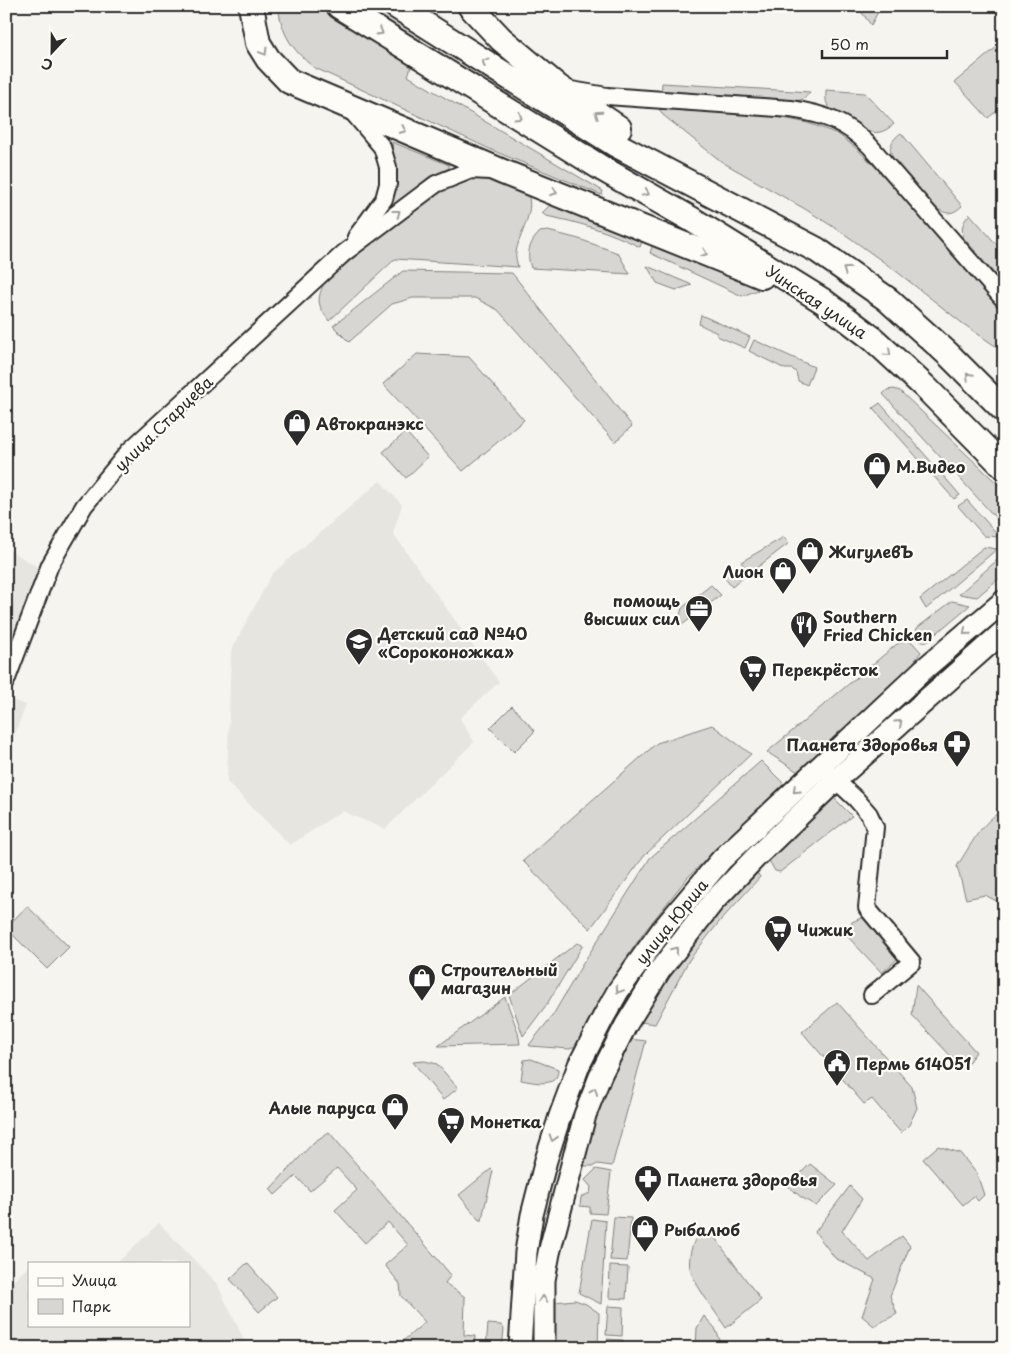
<svg xmlns="http://www.w3.org/2000/svg" width="1010" height="1354" viewBox="0 0 1010 1354" font-family="'Playpen Sans',sans-serif">
  <rect width="100%" height="100%" fill="#f5f4ef"/>
  <filter id="ink" filterUnits="userSpaceOnUse"><feTurbulence type="fractalNoise" baseFrequency=".02" numOctaves="2"/><feDisplacementMap in="SourceGraphic" scale="10" xChannelSelector="R" yChannelSelector="G"/><feConvolveMatrix kernelMatrix="1 2 1 2 8 2 1 2 1" color-interpolation-filters="sRGB"/></filter>
  <g filter="url(#ink)">
    <!-- built -->
    <g fill="#e6e5e0">
      <polygon points="380,481 402,505 393,533 499,682 460,718 474,742 385,829 342,811 290,845 227,782 231,651 272,574"/>
      <polygon points="6,548 39,568 6,656"/>
      <polygon points="9,699 26,705 6,757 6,707"/>
      <polygon points="159,1223 217,1284 248,1348 6,1348 6,1288 29,1266 29,1325 189,1325 189,1263 117,1263"/>
    </g>
    <!-- green -->
    <g fill="#d7d6d2" stroke="#81807e">
      <path d="M278,6h153l-23,70 195,115 -1,4 -108,-44 -181,-84c-22,-19 -31,-32 -35,-61z"/>
      <polygon points="857,6 881,6 871,25"/>
      <polygon points="1004,41 1004,105 988,118 955,82"/>
      <polygon points="662,83 810,92 804,99 797,101 661,95"/>
      <path d="M826,90l39,3 29,31c-20,17 -28,5 -46,-6 -6,-4 -16,-5 -20,-12 -3,-5 -2,-10 -2,-16z"/>
      <polygon points="659,109 773,116 808,123 838,134 856,148 888,179 998,307 999,317 1004,322 1004,352 962,323 896,271 846,235 805,209 722,162 663,115"/>
      <path d="M901,133l61,73c-10,9 -16,9 -27,1l-41,-47c-7,-11 -3,-20 7,-27z"/>
      <polygon points="392,142 449,165 449,168 429,177 390,209 397,180"/>
      <path d="M476,178l15,2 37,15c7,16 -9,40 -12,57 -1,5 1,10 2,15l-123,-8 -66,62c-11,-16 -13,-19 -5,-38l110,-93 27,-11z"/>
      <path d="M550,205h7l87,30 -4,12c-29,-15 -62,-25 -94,-31l-4,-3z"/>
      <path d="M970,214l34,39v32l-41,-48c-2,-10 0,-16 7,-23z"/>
      <path d="M548,231l31,8 39,14 12,21 -99,-6c-5,-15 -2,-25 9,-36z"/>
      <polygon points="654,241 719,268 758,290 742,296 650,253"/>
      <polygon points="647,266 692,285 676,290 657,283"/>
      <polygon points="403,271 512,273 632,426 615,442 498,310 475,298 413,298 392,304 349,342 333,326"/>
      <polygon points="701,315 750,337 745,348 717,336 717,333 699,324"/>
      <polygon points="754,340 814,367 807,385 798,381 796,372 792,369 785,369 749,351"/>
      <polygon points="417,354 469,357 524,420 463,471 383,384"/>
      <polygon points="894,389 900,391 1004,490 1004,527 883,394 887,390"/>
      <polygon points="880,403 960,495 954,499 873,408"/>
      <polygon points="406,432 428,457 406,478 383,452"/>
      <polygon points="967,500 1000,537 984,536 958,506"/>
      <polygon points="784,537 789,543 750,573 741,562"/>
      <polygon points="984,547 997,549 926,609 920,599"/>
      <polygon points="1004,554 1004,574 977,597 959,594"/>
      <polygon points="736,567 744,577 732,587 723,576"/>
      <polygon points="711,585 721,595 682,625 680,616 682,608"/>
      <polygon points="952,601 970,605 926,642 922,642 915,637 917,628"/>
      <polygon points="907,640 912,642 921,652 900,681 864,715 798,772 767,752 897,644"/>
      <polygon points="512,706 535,731 514,752 490,728"/>
      <polygon points="712,725 751,754 645,855 590,929 523,861 657,743"/>
      <polygon points="761,761 784,784 687,878 645,931 616,973 576,1046 570,1049 530,1046 529,1045 553,1015 582,965 650,858"/>
      <polygon points="834,798 852,816 780,872 775,871 767,857 826,800"/>
      <path d="M1004,810v95l-19,-10 -19,4 -9,-33c13,-19 25,-46 47,-56z"/>
      <polygon points="752,874 758,874 760,877 720,921 689,960 655,1024 641,1022 639,1018 672,962"/>
      <polygon points="27,906 69,947 47,969 6,928"/>
      <polygon points="863,917 898,958 882,973 848,937 852,922"/>
      <polygon points="577,943 583,945 547,1004 523,1036 509,995"/>
      <polygon points="916,985 976,1052 963,1069 912,1015"/>
      <polygon points="505,997 518,1032 520,1044 438,1046"/>
      <polygon points="837,1002 912,1087 917,1108 909,1125 901,1133 872,1099 864,1104 802,1032"/>
      <polygon points="630,1039 646,1041 612,1166 597,1164 594,1166 584,1166 592,1122 606,1083"/>
      <path d="M531,1059l27,10c1,20 -25,13 -37,11l3,-20z"/>
      <polygon points="425,1061 437,1064 458,1088 443,1100 413,1062"/>
      <polygon points="329,1132 451,1275 445,1283 465,1297 464,1335 475,1336 474,1348 395,1348 425,1322 401,1296 400,1284 385,1265 408,1245 388,1222 365,1243 335,1210 357,1190 337,1168 310,1191 296,1176 275,1195 270,1189 314,1142"/>
      <polygon points="938,1146 960,1153 977,1174 984,1195 978,1201 974,1196 963,1205 923,1159"/>
      <polygon points="810,1164 837,1185 816,1206 801,1197 788,1186"/>
      <polygon points="491,1169 493,1171 483,1214 482,1220 479,1220 459,1195"/>
      <polygon points="596,1169 611,1172 606,1214 590,1213 590,1207 580,1206 581,1197 590,1193 591,1187 585,1180"/>
      <polygon points="850,1186 862,1199 842,1231 869,1261 902,1236 910,1246 890,1296 897,1314 874,1326 862,1316 875,1279 835,1258 815,1232"/>
      <polygon points="614,1217 631,1218 627,1261 610,1260"/>
      <polygon points="592,1219 606,1221 601,1304 579,1293"/>
      <path d="M704,1234l11,4 46,62 -35,28c-9,-14 -33,-45 -36,-60 -2,-10 2,-25 8,-33z"/>
      <polygon points="247,1263 277,1297 259,1312 230,1279"/>
      <polygon points="610,1266 628,1267 626,1299 609,1298"/>
      <polygon points="575,1300 586,1304 599,1313 598,1348 554,1348 554,1302"/>
      <polygon points="608,1306 623,1307 622,1336 606,1335"/>
      <polygon points="704,1316 715,1328 723,1348 696,1348 697,1328"/>
      <polygon points="488,1324 501,1325 504,1329 502,1348 486,1348"/>
      <polygon points="607,1339 623,1340 623,1348 608,1348"/>
    </g>
    <g fill="none" stroke-linecap="round" stroke-linejoin="round">
      <defs>
        <g id="minor">
          <path d="M565,89l42,7 184,13c33,5 55,13 79,37l134,154"/>
          <polyline points="350,109 382,147 388,167 388,184 384,199 356,237"/>
          <polyline points="6,681 50,565 84,506 129,451 344,253 436,184 471,170 490,171"/>
          <polyline points="828,773 856,799 869,814 875,827 867,908 912,962 872,995"/>
        </g>
        <g id="tertiary">
          <polyline points="520,1348 526,1252 532,1215 546,1160 560,1116 579,1065 604,1016 618,991 662,930 722,859 924,669 1004,601"/>
          <polyline points="544,1348 544,1280 549,1253 585,1115 601,1074 626,1025 660,970 713,902 755,858 836,780 1004,631"/>
        </g>
        <g id="secondary">
          <polyline points="251,6 258,43 268,59 289,81 503,172 762,276"/>
          <polyline points="339,6 603,169 691,219 823,301 872,338 925,387 1004,467"/>
          <polyline points="396,6 615,144 817,250 887,299 948,354 1004,410"/>
          <polyline points="470,6 501,39 558,87 619,128"/>
        </g>
      </defs>
      <!-- minor casing -->
      <use href="#minor" stroke="#2b2b2b" stroke-width="20"/>
      <!-- tertiary casing -->
      <use href="#tertiary" stroke="#2b2b2b" stroke-width="25"/>
      <!-- secondary casing -->
      <use href="#secondary" stroke="#2b2b2b" stroke-width="28"/>
      <!-- minor -->
      <use href="#minor" stroke="#fdfcf7" stroke-width="16"/>
      <!-- tertiary -->
      <use href="#tertiary" stroke="#fdfcf7" stroke-width="21"/>
      <!-- secondary -->
      <use href="#secondary" stroke="#fdfcf7" stroke-width="24"/>
    </g>
    <!-- one-way arrows -->
    <defs><path id="oneway-chevron" d="M-2-3.5L2.5 0L-2 3.5" fill="none" stroke-width="1.6" stroke-linecap="round" stroke-linejoin="round" transform="scale(1.25)"/></defs>
    <g stroke="#9e9e9b">
      <use href="#oneway-chevron" transform="translate(380 32) rotate(32)"/>
      <use href="#oneway-chevron" transform="translate(264 52) rotate(59)"/>
      <use href="#oneway-chevron" transform="translate(485 62) rotate(-148)"/>
      <use href="#oneway-chevron" transform="translate(598 114) rotate(-146)"/>
      <use href="#oneway-chevron" transform="translate(519 117) rotate(32)"/>
      <use href="#oneway-chevron" transform="translate(403 130) rotate(23)"/>
      <use href="#oneway-chevron" transform="translate(554 192) rotate(22)"/>
      <use href="#oneway-chevron" transform="translate(646 193) rotate(29)"/>
      <use href="#oneway-chevron" transform="translate(397 213) rotate(-37)"/>
      <use href="#oneway-chevron" transform="translate(704 253) rotate(22)"/>
      <use href="#oneway-chevron" transform="translate(846 270) rotate(-145)"/>
      <use href="#oneway-chevron" transform="translate(888 353) rotate(42)"/>
      <use href="#oneway-chevron" transform="translate(969 376) rotate(-135)"/>
      <use href="#oneway-chevron" transform="translate(966 632) rotate(140)"/>
      <use href="#oneway-chevron" transform="translate(899 723) rotate(-42)"/>
      <use href="#oneway-chevron" transform="translate(796 790) rotate(136)"/>
      <use href="#oneway-chevron" transform="translate(675 950) rotate(-52)"/>
      <use href="#oneway-chevron" transform="translate(619 990) rotate(123)"/>
      <use href="#oneway-chevron" transform="translate(594 1091) rotate(-68)"/>
      <use href="#oneway-chevron" transform="translate(553 1138) rotate(107)"/>
      <use href="#oneway-chevron" transform="translate(543 1299) rotate(-89)"/>
    </g>
  </g>
  <!-- icons -->
  <defs>
    <symbol id="shop-pin" viewBox="-11 -11 22 30"><path d="M0 17L-7.5 6A9.5 9.5 0 1 1 7.5 6Z" fill="#2b2b2b" stroke="#fdfcf7"/><path d="M-5-2.5h2.3a2.7 3.5 0 0 1 5.4 0H5L5.5 6h-11ZM-1.5-2.5h3a1.5 2.3 0 0 0-3 0Z" fill="#fff"/></symbol>
    <symbol id="office-pin" viewBox="-11 -11 22 30"><path d="M0 17L-7.5 6A9.5 9.5 0 1 1 7.5 6Z" fill="#2b2b2b" stroke="#fdfcf7"/><path d="M-6-3h4V-5.5h4V-3h4V5H-6ZM-1-4.5V-3h2v-1.5ZM-6 0V1H6V0Z" fill="#fff"/></symbol>
    <symbol id="restaurant-pin" viewBox="-11 -11 22 30"><path d="M0 17L-7.5 6A9.5 9.5 0 1 1 7.5 6Z" fill="#2b2b2b" stroke="#fdfcf7"/><path d="M-5-6h1v4h1v-4h1v4h1v-4h1v5L-1.5 .5V6h-2V.5L-5-1ZM5-6V6H3V1.5H1.5Q1.5-4 5-6Z" fill="#fff"/></symbol>
    <symbol id="school-pin" viewBox="-11 -11 22 30"><path d="M0 17L-7.5 6A9.5 9.5 0 1 1 7.5 6Z" fill="#2b2b2b" stroke="#fdfcf7"/><path d="M0-5L7-2L0 1L-7-2ZM-4 1L0 2.5L4 1V4Q0 6-4 4Z" fill="#fff"/></symbol>
    <symbol id="supermarket-pin" viewBox="-11 -11 22 30"><path d="M0 17L-7.5 6A9.5 9.5 0 1 1 7.5 6Z" fill="#2b2b2b" stroke="#fdfcf7"/><path d="M-6-5.5h2.5l.6 2H6L4.5 2H-2.5L-4.4-4H-6ZM-1.5 3.2a1.3 1.3 0 1 0 .1 0ZM3 3.2a1.3 1.3 0 1 0 .1 0Z" fill="#fff"/></symbol>
    <symbol id="pharmacy-pin" viewBox="-11 -11 22 30"><path d="M0 17L-7.5 6A9.5 9.5 0 1 1 7.5 6Z" fill="#2b2b2b" stroke="#fdfcf7"/><path d="M-2-6h4v4h4v4h-4v4h-4v-4h-4v-4h4Z" fill="#fff"/></symbol>
    <symbol id="civic-pin" viewBox="-11 -11 22 30"><path d="M0 17L-7.5 6A9.5 9.5 0 1 1 7.5 6Z" fill="#2b2b2b" stroke="#fdfcf7"/><path d="M-.6-6.5H3V-4.5H.6V-3L4-1V1h2V6H-6V1h2V-1L-.6-3ZM-1.2 2.5V6h2.4V2.5Z" fill="#fff"/></symbol>
  </defs>
  <g fill-rule="evenodd">
    <use href="#shop-pin" x="281" y="407" width="32" height="43"/>
    <use href="#shop-pin" x="861" y="450" width="32" height="43"/>
    <use href="#shop-pin" x="794" y="535" width="32" height="43"/>
    <use href="#shop-pin" x="767" y="555" width="32" height="43"/>
    <use href="#office-pin" x="683" y="593" width="32" height="43"/>
    <use href="#restaurant-pin" x="788" y="609" width="32" height="43"/>
    <use href="#school-pin" x="343" y="626" width="32" height="43"/>
    <use href="#supermarket-pin" x="737" y="653" width="32" height="43"/>
    <use href="#pharmacy-pin" x="941" y="728" width="32" height="43"/>
    <use href="#supermarket-pin" x="762" y="913" width="32" height="43"/>
    <use href="#shop-pin" x="406" y="962" width="32" height="43"/>
    <use href="#civic-pin" x="821" y="1047" width="32" height="43"/>
    <use href="#shop-pin" x="379" y="1091" width="32" height="43"/>
    <use href="#supermarket-pin" x="435" y="1105" width="32" height="43"/>
    <use href="#pharmacy-pin" x="632" y="1163" width="32" height="43"/>
    <use href="#shop-pin" x="629" y="1213" width="32" height="43"/>
  </g>
  <g text-anchor="middle" dominant-baseline="central" stroke-width="4.5" stroke-linejoin="round" paint-order="stroke">
    <!-- street labels -->
    <g font-size="16" fill="#2b2b2b" stroke="#fdfcf7">
      <text transform="translate(817 301) rotate(34)">Уинская улица</text>
      <text transform="translate(163 423) rotate(-44)">улица Старцева</text>
      <text transform="translate(671 921) rotate(-51)">улица Юрша</text>
    </g>
    <!-- poi labels -->
    <g font-size="16" font-weight="bold" fill="#2b2b2b" stroke="#fdfcf7" text-anchor="start">
      <text x="316" y="423">Автокранэкс</text>
      <text x="896" y="466">М.Видео</text>
      <text x="829" y="551">ЖигулевЪ</text>
      <text x="764" y="571" text-anchor="end">Лион</text>
      <text x="680" y="600" text-anchor="end">помощь<tspan x="680" dy="18">высших сил</tspan></text>
      <text x="823" y="616">Southern<tspan x="823" dy="18">Fried Chicken</tspan></text>
      <text x="378" y="633">Детский сад №40<tspan x="378" dy="18">«Сороконожка»</tspan></text>
      <text x="772" y="669">Перекрёсток</text>
      <text x="938" y="744" text-anchor="end">Планета Здоровья</text>
      <text x="797" y="929">Чижик</text>
      <text x="441" y="969">Строительный<tspan x="441" dy="18">магазин</tspan></text>
      <text x="856" y="1063">Пермь 614051</text>
      <text x="376" y="1107" text-anchor="end">Алые паруса</text>
      <text x="470" y="1121">Монетка</text>
      <text x="667" y="1179">Планета здоровья</text>
      <text x="664" y="1229">Рыбалюб</text>
    </g>
  </g>
  <!-- margin -->
  <rect width="1010" height="1354" fill="none" stroke="#fdfcf7" stroke-width="25"/>
  <rect x="12" y="12" width="985" height="1329" fill="none" stroke="#2b2b2b" stroke-width="2" filter="url(#ink)"/>
  <!-- legend -->
  <rect x="28" y="1262" width="162" height="65" fill="#fdfcf7" stroke="#a9a8a5"/>
  <rect x="38" y="1278" width="25" height="8" fill="#fdfcf7" stroke="#a9a8a5"/>
  <text x="72" y="1286" font-size="15" fill="#2b2b2b">Улица</text>
  <rect x="38" y="1299" width="25" height="15" fill="#d7d6d2" stroke="#a9a8a5"/>
  <text x="72" y="1312" font-size="15" fill="#2b2b2b">Парк</text>
  <!-- north arrow -->
  <g transform="translate(52 52) rotate(202)" stroke="#fdfcf7" stroke-width="4" paint-order="stroke">
  <path d="M0-4L9 19L0 12L-9 19Z" fill="#2b2b2b"/>
  <text y="-8" font-size="14" font-weight="bold" text-anchor="middle" fill="#2b2b2b">С</text>
  </g>
  <!-- scale -->
  <path d="M822 50v8h125v-8" fill="none" stroke="#2b2b2b" stroke-width="2.5"/>
  <text x="830" y="50" font-size="15" fill="#2b2b2b" stroke="#fdfcf7" stroke-width="4" paint-order="stroke">50 m</text>
</svg>
